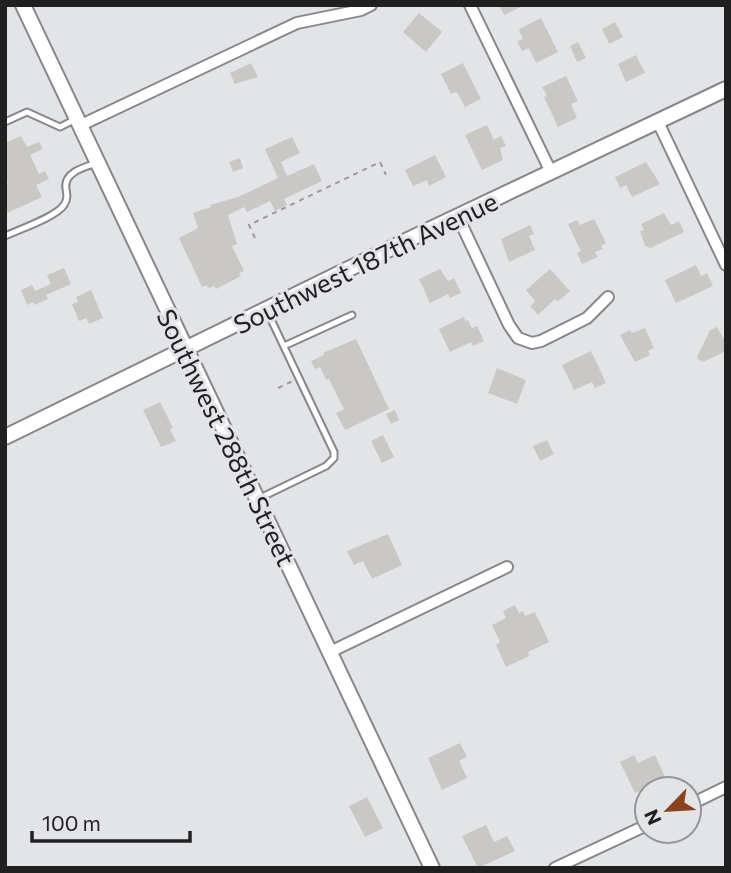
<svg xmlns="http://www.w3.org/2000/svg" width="731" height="873" viewBox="0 0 731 873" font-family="Commissioner,sans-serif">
  <rect width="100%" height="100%" fill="#e3e4e7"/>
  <!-- building -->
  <g fill="#c9c8c5">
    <polygon points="499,5 525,5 504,15"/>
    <polygon points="419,13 442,32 426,52 403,32"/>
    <polygon points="541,18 558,52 536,63 529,48 522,51 517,41 523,39 519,30 521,28"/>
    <polygon points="615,22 623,37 609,44 602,29"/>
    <polygon points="578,42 586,58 577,62 570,46"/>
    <polygon points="636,55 645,73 626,82 618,64"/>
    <polygon points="251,63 258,77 235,84 230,73"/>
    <polygon points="463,63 481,99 465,107 457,92 451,94 441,74"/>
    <polygon points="566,76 578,101 571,104 577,118 558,127 544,97 547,96 542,87"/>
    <polygon points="487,125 494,140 501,136 506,146 500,148 503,160 482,170 465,135"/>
    <polygon points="21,136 27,147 39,142 43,149 30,155 39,174 45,171 49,179 36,185 42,197 5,214 5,184 8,183 5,176 5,143"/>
    <polygon points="292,137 300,153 281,162 287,176 314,164 322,181 284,199 287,205 275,211 270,201 247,212 244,207 228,215 237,244 232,246 244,271 239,273 241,276 216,289 214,286 208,288 207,285 202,287 179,238 198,228 193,213 211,207 210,205 238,197 278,178 265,149"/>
    <polygon points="435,155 446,177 429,186 427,180 413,186 405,170"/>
    <polygon points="240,158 243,168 233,172 229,162"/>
    <polygon points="646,162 660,184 632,197 626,185 620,188 615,177"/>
    <polygon points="664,213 671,225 679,221 684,232 650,248 645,246 640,231 644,230 641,224"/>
    <polygon points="594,219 606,243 601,246 603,249 595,252 598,257 582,264 577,253 581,251 568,224 577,220 580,225"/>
    <polygon points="530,225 534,234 529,236 535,250 509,262 501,239"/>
    <polygon points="696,265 701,276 707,273 713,286 676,303 665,280"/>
    <polygon points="64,268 71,284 46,295 48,299 34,305 33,302 27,305 21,290 32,285 35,291 51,284 47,275"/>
    <polygon points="440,269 448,281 454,278 461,293 450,298 448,294 430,303 419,279"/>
    <polygon points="550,269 570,291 561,299 557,301 555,299 538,315 530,306 535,301 526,290"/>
    <polygon points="91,290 103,318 89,324 86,318 79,321 72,304 78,302 76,297"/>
    <polygon points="463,317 466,321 468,320 472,328 477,326 484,341 473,346 471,342 450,352 439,329"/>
    <polygon points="717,327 726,343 726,351 703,362 699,360 697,357 710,330"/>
    <polygon points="645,328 654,348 648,351 650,355 635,362 620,335 630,330 632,333"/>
    <polygon points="356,339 389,409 345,430 336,413 344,409 329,379 326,380 320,367 315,369 311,361 324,355 323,353"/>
    <polygon points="591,351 606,383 595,388 592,382 574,390 562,365"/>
    <polygon points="497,368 526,380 517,404 488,393"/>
    <polygon points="160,402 173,428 170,429 176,441 161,447 143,410"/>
    <polygon points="395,410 399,420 391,424 386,414"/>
    <polygon points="383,435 394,457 382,463 371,441"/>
    <polygon points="547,440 554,454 540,461 533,446"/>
    <polygon points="388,534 402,565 372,579 363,561 354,565 347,551"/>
    <polygon points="515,605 519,613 523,611 525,616 535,612 549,642 528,652 529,656 506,667 496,645 500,642 492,625 506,618 503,611"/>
    <polygon points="460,743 467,757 459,761 467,778 442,790 428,758"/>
    <polygon points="634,755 638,763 655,755 666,779 635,793 620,762"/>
    <polygon points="367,797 383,828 365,837 349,806"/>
    <polygon points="486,825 494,842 507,836 515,851 478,868 462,836"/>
  </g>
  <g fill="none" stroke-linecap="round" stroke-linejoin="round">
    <defs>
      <g id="service">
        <polyline points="5,122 27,112 60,127 76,119"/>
        <path d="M5,236c15,-7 51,-19 59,-31 4,-6 3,-11 2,-16 -3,-17 19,-22 31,-26"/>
        <polyline points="284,346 352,315"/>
        <polyline points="258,499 326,466 334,458 334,452 267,311"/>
      </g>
      <g id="minor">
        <polyline points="470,5 551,172"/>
        <polyline points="658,122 726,265"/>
        <polyline points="79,126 297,23 361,10 371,5"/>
        <polyline points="458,217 509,325 518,338 532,343 541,341 587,318 608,297"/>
        <polyline points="330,652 507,567"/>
        <polyline points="689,805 726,787"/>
        <polyline points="555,868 647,825"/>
      </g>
      <g id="tertiary">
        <polyline points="23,5 432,868"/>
        <polyline points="5,437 416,236 726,89"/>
      </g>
    </defs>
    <!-- service casing -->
    <use href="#service" stroke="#86878a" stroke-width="9"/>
    <!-- minor casing -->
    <use href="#minor" stroke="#86878a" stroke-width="14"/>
    <!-- tertiary casing -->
    <use href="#tertiary" stroke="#86878a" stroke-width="18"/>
    <!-- path -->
    <g stroke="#9a9a9c" stroke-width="2" stroke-dasharray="5 5" stroke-linecap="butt">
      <polyline points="255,238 249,225 380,162 386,175"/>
      <polyline points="278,388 293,381"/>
    </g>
    <!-- service -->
    <use href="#service" stroke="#fff" stroke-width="5"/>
    <!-- minor -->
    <use href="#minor" stroke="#fff" stroke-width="10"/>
    <!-- tertiary -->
    <use href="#tertiary" stroke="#fff" stroke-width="14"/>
  </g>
  <g text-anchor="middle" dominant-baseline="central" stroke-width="6" stroke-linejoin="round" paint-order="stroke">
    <!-- street labels -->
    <g font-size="26" fill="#202021" stroke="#e3e4e7">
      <text transform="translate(365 262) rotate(-26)">Southwest 187th Avenue</text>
      <text transform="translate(227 437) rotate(64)">Southwest 288th Street</text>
    </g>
  </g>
  <!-- border -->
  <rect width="731" height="873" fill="none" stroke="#202021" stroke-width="14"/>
  <!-- north arrow -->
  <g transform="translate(668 810) rotate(245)"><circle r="33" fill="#e3e4e7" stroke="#959698" stroke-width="2"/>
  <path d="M0-5L12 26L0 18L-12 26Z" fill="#89431e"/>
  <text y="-10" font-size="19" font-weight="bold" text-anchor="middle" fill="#202021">N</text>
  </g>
  <!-- scale -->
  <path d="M32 831v10h158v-10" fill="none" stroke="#202021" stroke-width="3.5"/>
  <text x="42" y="831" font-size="21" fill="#202021" stroke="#e3e4e7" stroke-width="5" paint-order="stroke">100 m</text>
</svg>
